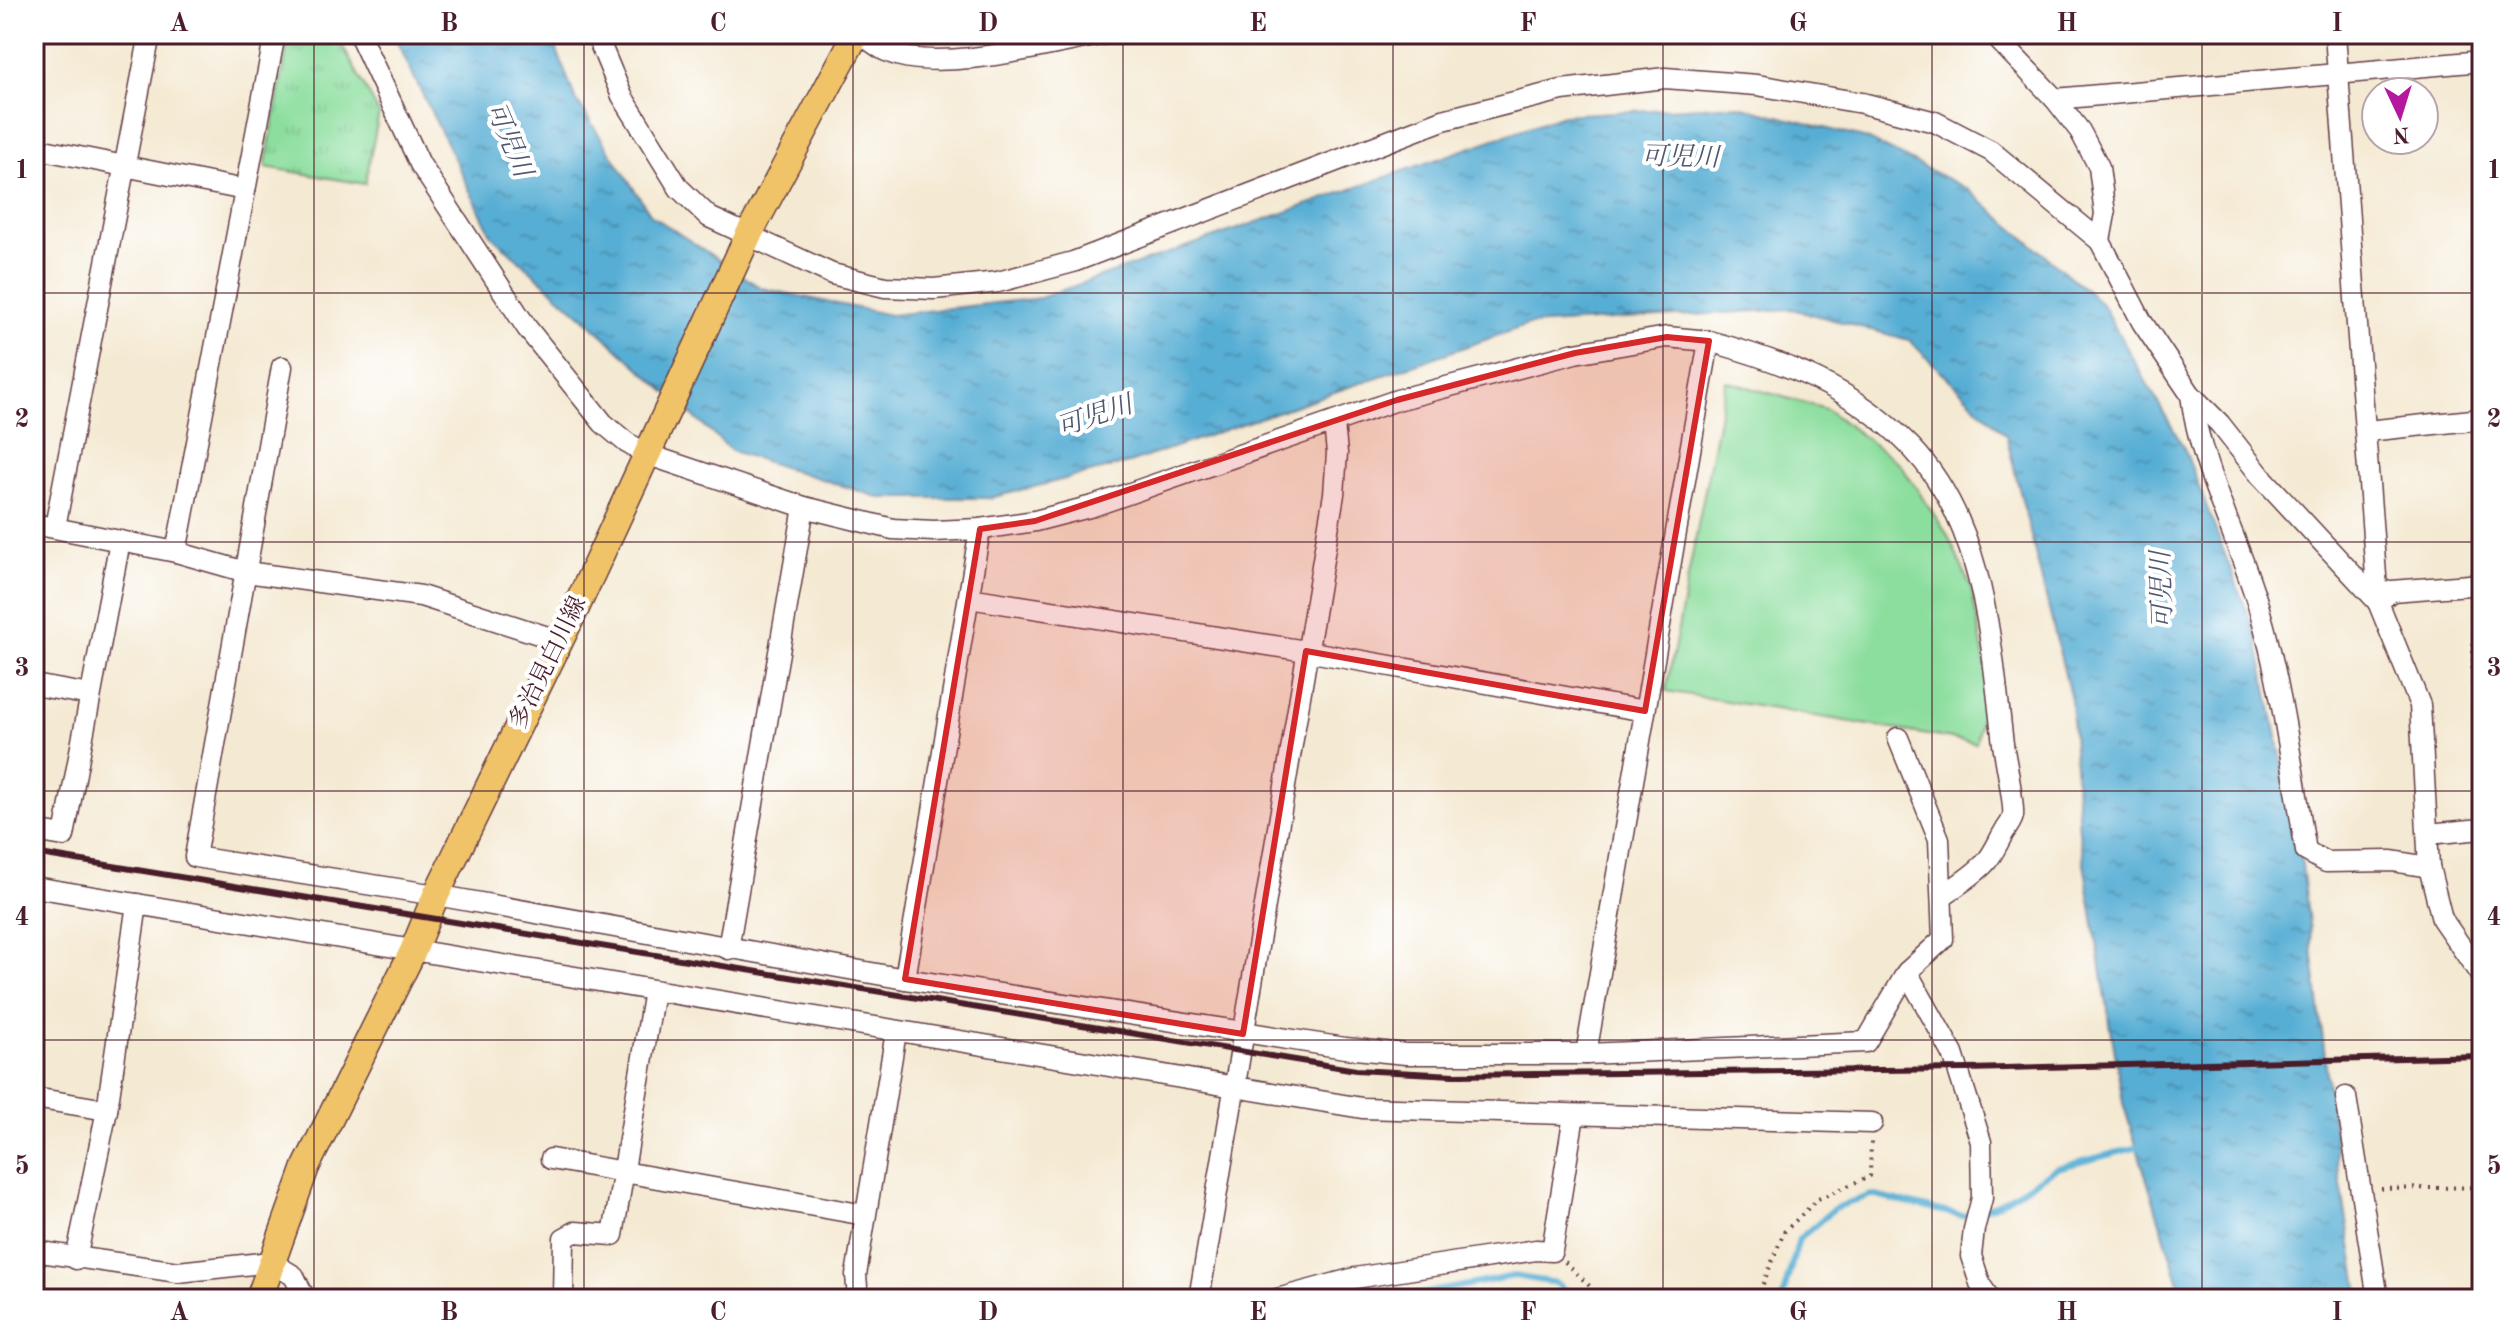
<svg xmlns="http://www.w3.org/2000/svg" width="2516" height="1333" viewBox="0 0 2516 1333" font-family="'Old Standard TT','Noto Serif JP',serif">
  <defs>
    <pattern id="park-tufts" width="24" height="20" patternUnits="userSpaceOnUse" patternTransform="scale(2)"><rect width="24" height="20" fill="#8cde9e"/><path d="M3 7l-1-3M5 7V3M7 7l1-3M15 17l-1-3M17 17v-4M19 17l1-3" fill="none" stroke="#7abe88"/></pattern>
    <pattern id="water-ripples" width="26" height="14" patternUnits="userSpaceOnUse" patternTransform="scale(2)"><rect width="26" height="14" fill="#57aed4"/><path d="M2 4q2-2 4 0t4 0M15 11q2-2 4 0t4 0" fill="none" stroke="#4a8dac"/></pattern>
  </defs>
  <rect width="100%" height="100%" fill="#fff"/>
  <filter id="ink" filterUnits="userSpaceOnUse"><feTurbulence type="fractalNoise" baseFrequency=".0125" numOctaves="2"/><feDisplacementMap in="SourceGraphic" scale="16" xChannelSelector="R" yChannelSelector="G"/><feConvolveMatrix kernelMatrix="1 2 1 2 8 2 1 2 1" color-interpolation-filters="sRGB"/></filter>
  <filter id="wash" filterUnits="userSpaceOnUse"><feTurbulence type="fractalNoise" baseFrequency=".006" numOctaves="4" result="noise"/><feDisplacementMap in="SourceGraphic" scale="32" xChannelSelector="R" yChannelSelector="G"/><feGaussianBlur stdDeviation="1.8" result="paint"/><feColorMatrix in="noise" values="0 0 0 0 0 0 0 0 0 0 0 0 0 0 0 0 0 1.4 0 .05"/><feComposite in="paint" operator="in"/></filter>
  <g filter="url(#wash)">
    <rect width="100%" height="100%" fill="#f4e9d2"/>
    <!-- grass -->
    <polygon fill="#8cde9e" stroke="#6b7e64" stroke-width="2" points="1726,381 1826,409 1900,464 1947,534 1971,587 1988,679 1976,743 1666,691"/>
    <!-- park -->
    <polygon fill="url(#park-tufts)" stroke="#6b7e64" stroke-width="2" points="290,34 336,34 379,113 365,184 265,167"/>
    <!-- water -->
    <polygon fill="url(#water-ripples)" stroke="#506680" stroke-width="2" points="393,34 551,34 575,98 651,215 761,288 890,315 1040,298 1563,115 1736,105 1867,139 1966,188 2101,303 2184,448 2256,635 2300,848 2338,1166 2360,1299 2184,1299 2123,1103 2079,832 2071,699 2006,435 1909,340 1792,309 1528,325 1129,463 990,498 881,498 732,451 492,236"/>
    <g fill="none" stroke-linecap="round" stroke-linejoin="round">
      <!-- stream -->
      <g stroke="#57aed4" stroke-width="6">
        <polyline points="1984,1209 1998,1204 2057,1168 2142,1146"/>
        <polyline points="1395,1299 1514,1276 1556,1283 1576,1299"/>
        <polyline points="1782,1299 1799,1239 1835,1208 1871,1195 1963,1216 1973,1213"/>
      </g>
    </g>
  </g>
  <g filter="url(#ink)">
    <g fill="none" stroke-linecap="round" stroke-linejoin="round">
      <defs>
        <g id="minor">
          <polyline points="359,34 420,164 527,328 603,423 627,443 649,455 804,507 893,529 934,531 980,529 1035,521 1093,506 1397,400 1575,353 1667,337 1709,341 1586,1054"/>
          <polyline points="596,34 622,96 679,188 709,217 832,274 885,287 934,289 998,282 1073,262 1443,120 1562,90 1665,78 1757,85 1862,103 1935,122 1991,151 2100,241"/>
          <path d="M860,34c9,5 17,13 26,17 50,24 164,-7 219,-17"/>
          <polyline points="1993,34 2055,99 2080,131 2099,167 2105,214 2100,241 2142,322 2191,395 2220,424 2260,475 2378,602"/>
          <polyline points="2335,34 2378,602 2420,705 2429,867 2442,919 2482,977"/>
          <polyline points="2055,99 2482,61"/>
          <polyline points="34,148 245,190"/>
          <path d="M1709,341c76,21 145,47 202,106 74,77 80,196 92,297 2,14 12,61 10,72 -1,5 -6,12 -9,16 -6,10 -11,23 -19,31 -12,13 -29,23 -43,33"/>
          <polyline points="282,367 195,857 436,895 905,979 1345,1048 1406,1054 1586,1054 1866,1042 1907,972"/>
          <path d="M2191,395c9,73 46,140 67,210 24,80 34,164 48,246l20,11 66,-1 37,6"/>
          <polyline points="2367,431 2482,419"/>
          <polyline points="34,524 176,552 246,572 421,596 560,641"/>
          <polyline points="55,527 150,34"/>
          <polyline points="176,552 275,34"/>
          <polyline points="969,598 1306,651 1645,711"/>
          <polyline points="2378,602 2392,591 2482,584"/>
          <polyline points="34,685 90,695"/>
          <polyline points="1898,738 1939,839 1943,939 1907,972 1953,1054 1981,1142 1982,1198 1974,1229 1971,1256 1981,1286 1990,1299"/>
          <polyline points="34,831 64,836 120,541"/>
          <polyline points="2428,834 2482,829"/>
          <polyline points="34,887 1362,1108 1872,1123"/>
          <polyline points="728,949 804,507"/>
          <polyline points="905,979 980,529"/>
          <polyline points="2346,1097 2378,1299"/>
          <polyline points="34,1098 107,1110"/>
          <polyline points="551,1159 865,1215"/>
          <polyline points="34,1251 178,1272 271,1262 294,1276 305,1299"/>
          <polyline points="76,1259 107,1110 137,904"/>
          <polyline points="563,1299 564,1238 575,1232 613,1235 654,991"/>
          <polyline points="858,1299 856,1275 896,1032"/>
          <polyline points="1199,1299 1334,494 1337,453 1334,424"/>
          <polyline points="1277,1299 1355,1278 1536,1250 1552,1251 1574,1115"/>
        </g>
        <polyline id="major" points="259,1299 306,1167 413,951 436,895 576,608 748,236 856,34"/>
      </defs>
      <!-- minor casing -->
      <use href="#minor" stroke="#643d44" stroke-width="23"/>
      <!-- major casing -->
      <use href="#major" stroke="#643d44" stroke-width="29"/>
      <!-- path -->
      <g stroke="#643d44" stroke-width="4" stroke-dasharray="2 6" stroke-linecap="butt">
        <polyline points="2475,603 2472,682 2482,754"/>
        <polyline points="2381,1189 2482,1187"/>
        <polyline points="1565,1262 1603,1299"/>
        <polyline points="1757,1299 1784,1232 1818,1199 1870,1176 1871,1141"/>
      </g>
      <!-- minor -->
      <use href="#minor" stroke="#fff" stroke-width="20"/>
      <!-- major -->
      <use href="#major" stroke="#f0c369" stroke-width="26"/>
      <!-- rail -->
      <polyline stroke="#4a1f2b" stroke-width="6" points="34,853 1356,1070 1454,1075 1968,1069 2482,1056"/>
    </g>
  </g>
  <!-- marked area -->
  <path fill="#d62828" fill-opacity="0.2" stroke="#d62828" stroke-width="6" stroke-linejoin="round" d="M1667,337l42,4 -64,370 -339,-60 -63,383 -338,-55 75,-450 55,-8 362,-121 178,-47z"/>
  <!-- grid -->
  <path fill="none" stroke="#4a1f2b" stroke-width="2" stroke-opacity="0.55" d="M314,34v1265M584,34v1265M853,34v1265M1123,34v1265M1393,34v1265M1663,34v1265M1932,34v1265M2202,34v1265M34,293h2448M34,542h2448M34,791h2448M34,1040h2448"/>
  <g text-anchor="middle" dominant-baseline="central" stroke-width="8" stroke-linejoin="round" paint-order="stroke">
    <!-- street labels -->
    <g font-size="24" fill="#4a1f2b" stroke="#fff">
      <text transform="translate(549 663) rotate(-64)">多治見白川線</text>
    </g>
    <!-- water labels -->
    <g font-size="26" font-style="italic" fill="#4f586f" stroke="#fff">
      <text transform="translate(508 140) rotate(67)">可児川</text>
      <text transform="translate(1680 158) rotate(1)">可児川</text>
      <text transform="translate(1095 417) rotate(-19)">可児川</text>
      <text transform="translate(2163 590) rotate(-92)">可児川</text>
    </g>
  </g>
  <!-- margin -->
  <rect width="2516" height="1333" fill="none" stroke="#fff" stroke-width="88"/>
  <!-- north arrow -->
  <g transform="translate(2400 116) rotate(176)"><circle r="38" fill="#ffffff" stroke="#b7a5aa" stroke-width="2"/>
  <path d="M0-6L14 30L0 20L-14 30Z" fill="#b5179e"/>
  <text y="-12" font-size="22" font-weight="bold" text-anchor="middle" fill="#4a1f2b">N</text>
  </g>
  <rect x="44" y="44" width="2428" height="1245" fill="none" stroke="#4a1f2b" stroke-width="3"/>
  <g font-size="26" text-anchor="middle" font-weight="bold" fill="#4a1f2b">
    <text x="179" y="31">A</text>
    <text x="449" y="31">B</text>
    <text x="718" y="31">C</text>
    <text x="988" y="31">D</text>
    <text x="1258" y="31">E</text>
    <text x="1528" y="31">F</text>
    <text x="1798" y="31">G</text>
    <text x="2067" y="31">H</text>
    <text x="2337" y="31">I</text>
    <text x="22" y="178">1</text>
    <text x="2494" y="178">1</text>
    <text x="22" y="427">2</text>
    <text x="2494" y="427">2</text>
    <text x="22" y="676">3</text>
    <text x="2494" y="676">3</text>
    <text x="22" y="925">4</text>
    <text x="2494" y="925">4</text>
    <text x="22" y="1174">5</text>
    <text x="2494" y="1174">5</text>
    <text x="179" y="1320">A</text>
    <text x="449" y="1320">B</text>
    <text x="718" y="1320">C</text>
    <text x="988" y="1320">D</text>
    <text x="1258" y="1320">E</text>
    <text x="1528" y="1320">F</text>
    <text x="1798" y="1320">G</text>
    <text x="2067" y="1320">H</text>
    <text x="2337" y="1320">I</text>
  </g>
</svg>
